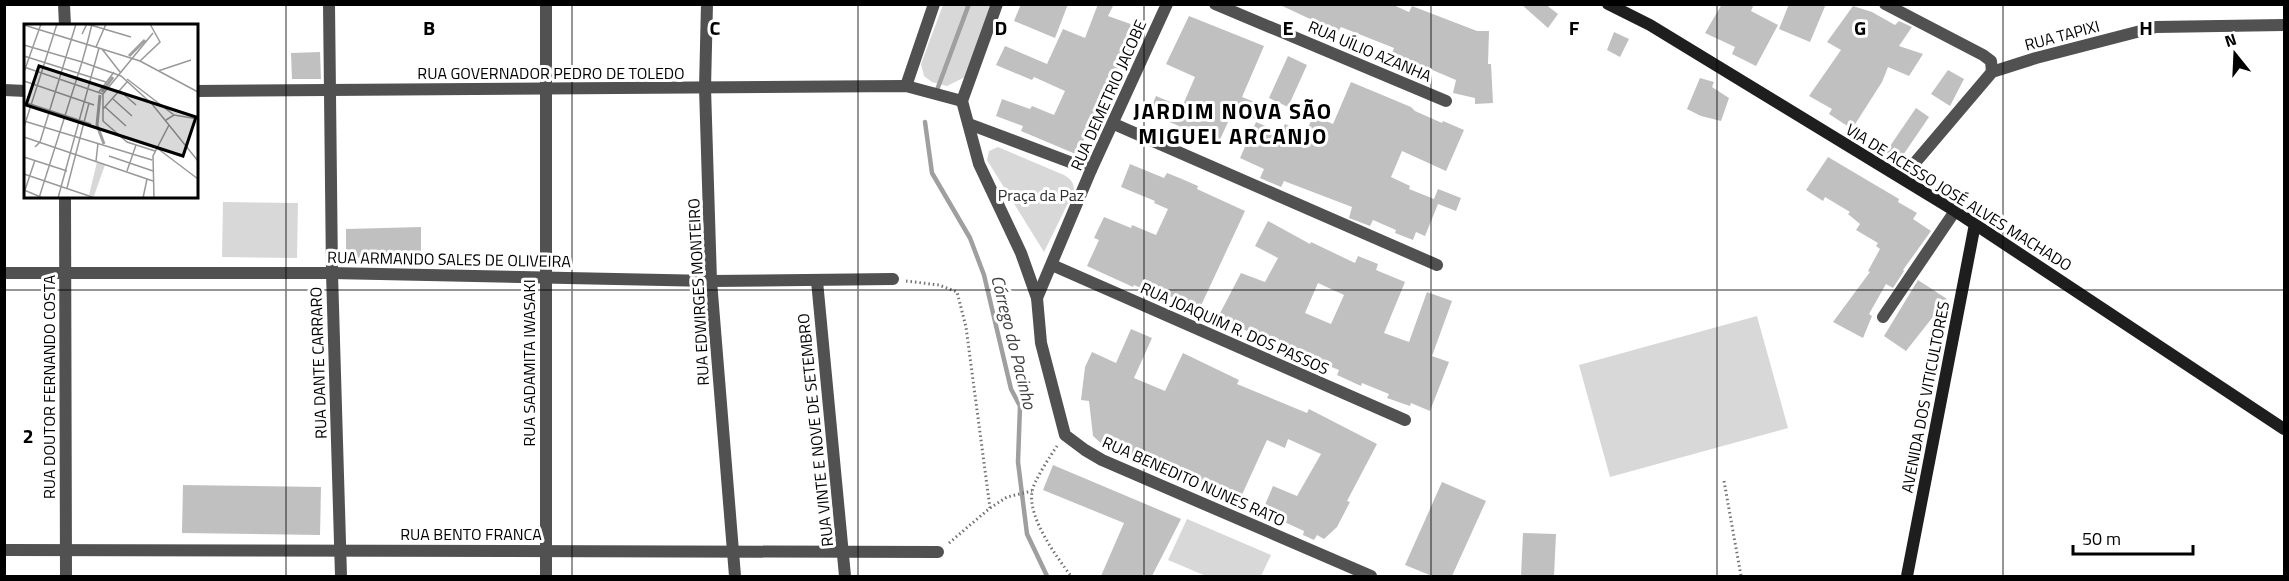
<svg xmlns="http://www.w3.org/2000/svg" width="2289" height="581" viewBox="0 0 2289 581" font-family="'Titillium Web',sans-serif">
  <rect width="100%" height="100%" fill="#fff"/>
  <!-- green -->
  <g fill="#d8d8d8">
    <polygon points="943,5 991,5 965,77 947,86 932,82 924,76 921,64"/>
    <path d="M998,147l66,28c7,4 10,8 10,16l-30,61 -57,-92 2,-9z"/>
    <polygon points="223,202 298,203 297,258 222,257"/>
    <polygon points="1757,316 1788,428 1610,477 1579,365"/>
    <polygon points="1187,519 1271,555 1261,576 1206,576 1168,560"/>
  </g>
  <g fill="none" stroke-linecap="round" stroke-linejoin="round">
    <!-- stream -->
    <g stroke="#9f9f9f" stroke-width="4.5">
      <polyline points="937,90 969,4"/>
      <polyline points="925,122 932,173 970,238 984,275 1011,389 1020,406 1018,462 1027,534 1047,576"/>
    </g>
  </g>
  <!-- building -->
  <g fill="#c0c0c0" fill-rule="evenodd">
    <polygon points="1021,4 1068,4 1055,38 1014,21"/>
    <polygon points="1098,4 1114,4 1108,16 1142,28 1124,66 1120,64 1098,116 1092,131 1088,129 1078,155 1021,131 1023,126 996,116 1002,99 1030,109 1032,106 1054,115 1065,91 1034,77 1032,80 996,65 1005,46 1047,64 1063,29 1085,38"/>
    <polygon points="1278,4 1391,4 1409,12 1412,6 1477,31 1489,31 1488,64 1491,64 1493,103 1475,104 1475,98 1453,93 1456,80 1392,53 1394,48 1341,27 1338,32"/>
    <polygon points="1521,4 1545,4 1558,14 1548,28"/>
    <polygon points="1722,4 1754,4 1751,11 1778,25 1756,66 1732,54 1735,47 1705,33"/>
    <polygon points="1789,4 1826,4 1810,42 1779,29"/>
    <polygon points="1853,6 1872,12 1895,25 1899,21 1912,27 1899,46 1923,54 1909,76 1888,67 1882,82 1852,129 1829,114 1832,109 1809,96 1841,50 1827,42"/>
    <polygon points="1189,16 1264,46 1242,97 1262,105 1255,119 1234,109 1217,146 1187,132 1188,130 1149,113 1156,96 1182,107 1195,77 1166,64"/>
    <polygon points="1614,32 1629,39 1620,57 1607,50"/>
    <polygon points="320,52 321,79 292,79 291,53"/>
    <polygon points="1288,56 1307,65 1288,107 1269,98"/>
    <polygon points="1948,70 1964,79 1950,106 1931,94"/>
    <polygon points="1700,78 1714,82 1712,87 1729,98 1721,121 1701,116 1687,109"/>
    <polygon points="1351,82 1411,107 1415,111 1442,123 1443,121 1464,130 1446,171 1402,151 1391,177 1410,186 1409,189 1434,199 1438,189 1461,198 1456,211 1438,204 1425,236 1416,232 1413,240 1395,233 1396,230 1373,220 1370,226 1349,218 1352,207 1284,181 1281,187 1260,178 1264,169 1240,158 1256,122 1281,133 1285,124 1306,134 1313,115 1333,124"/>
    <polygon points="1916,108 1929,117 1899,161 1886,152"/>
    <polygon points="1828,157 1899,199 1898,202 1917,213 1913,219 1931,231 1903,270 1904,271 1893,288 1886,284 1869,314 1872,316 1863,338 1833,322 1870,272 1868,271 1880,249 1876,246 1878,243 1856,230 1860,224 1848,214 1850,212 1825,197 1823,201 1806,190"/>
    <polygon points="1130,164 1164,178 1167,173 1182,179 1198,186 1197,189 1245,211 1198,312 1181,305 1182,302 1157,290 1155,294 1134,285 1133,287 1087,266 1099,240 1094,238 1104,217 1131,228 1132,225 1156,235 1168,209 1154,203 1155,201 1121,187"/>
    <path d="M1268,221l42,23 1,-2 44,21 3,-7 20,8 -2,6 29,12 -21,51 25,9 18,-50 25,9 -20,55 17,6 -19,49 -19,-8 -1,3 -23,-8 2,-4 -27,-11 -1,3 -24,-11 2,-5 -27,-11 -3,7 -22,-10 3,-8 -73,-29 24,-46 24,9 13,-24 -23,-12zM1318,283l26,12 -13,29 -26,-11z"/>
    <polygon points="421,227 421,256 346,258 346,229"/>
    <polygon points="1918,280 1947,299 1906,351 1884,336"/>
    <polygon points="1131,329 1152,338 1134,378 1165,391 1183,353 1239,380 1237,384 1307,413 1309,409 1377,444 1347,501 1350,502 1337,527 1324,539 1317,535 1314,540 1303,535 1304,531 1262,512 1273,486 1297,496 1321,454 1288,439 1285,448 1267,440 1240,499 1195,479 1193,484 1173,476 1174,472 1134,454 1132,459 1104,446 1093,436 1089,401 1081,400 1085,367 1092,352 1116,363"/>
    <polygon points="1053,465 1181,519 1152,576 1101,576 1124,523 1043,490"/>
    <polygon points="1442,482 1486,501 1452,576 1432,576 1405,565"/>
    <polygon points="183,485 321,487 320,535 182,533"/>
    <polygon points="1523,533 1556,534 1554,576 1521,576"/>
  </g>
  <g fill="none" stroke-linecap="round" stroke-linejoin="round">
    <!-- path -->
    <g stroke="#737373" stroke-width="3" stroke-dasharray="1.5 3" stroke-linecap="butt">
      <polyline points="906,281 939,285 957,292 966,327 990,508"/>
      <path d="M1057,446c-6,9 -24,36 -25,46 -4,26 24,64 39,84"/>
      <polyline points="1724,481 1741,576"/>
      <polyline points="949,543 990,508 1007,497 1032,491"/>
    </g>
    <!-- street -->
    <g stroke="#515151" stroke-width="12">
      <polyline points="64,4 65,26"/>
      <polyline points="329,4 332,273 341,576"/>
      <polyline points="707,4 705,88 711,281 735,576"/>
      <polyline points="1215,4 1446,101"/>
      <polyline points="1885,4 1983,55 1991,61 1992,72"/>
      <polyline points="906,86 934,4"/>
      <polyline points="4,90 26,91"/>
      <polyline points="196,91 906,86 962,101"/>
      <polyline points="962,101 979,164 1021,253 1037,298 1041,343 1065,435 1085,450 1102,460 1371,576"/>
      <polyline points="962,101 997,4"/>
      <polyline points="969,124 1091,170"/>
      <polyline points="1114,124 1437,265"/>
      <polyline points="1902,178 1992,72 2036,58 2156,27 2284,25"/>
      <polyline points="65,196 66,576"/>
      <polyline points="1052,265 1405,420"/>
      <polyline points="4,273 332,273 711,281 893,279"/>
      <polyline points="817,281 845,576"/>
      <polyline points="1037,298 1091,170 1167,4"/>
      <polyline points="1883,317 1955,211"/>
      <polyline points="4,550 938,552"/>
      <polyline points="546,576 546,4"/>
    </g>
    <!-- secondary -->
    <g stroke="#1e1e1e" stroke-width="12">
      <polyline points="1608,4 1650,25 1955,211 2284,429"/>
      <polyline points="1907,576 1975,224"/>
    </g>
  </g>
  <!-- grid -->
  <path fill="none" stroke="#000" stroke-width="1.5" stroke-opacity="0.55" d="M286,4v572M572,4v572M858,4v572M1144,4v572M1431,4v572M1717,4v572M2003,4v572M4,290h2280"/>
  <g text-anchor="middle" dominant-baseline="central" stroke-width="6" stroke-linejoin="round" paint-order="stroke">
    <!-- street labels -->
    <g font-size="16" fill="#000" stroke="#fff">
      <text transform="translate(2062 35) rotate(-15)">RUA TAPIXI</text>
      <text transform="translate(1370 51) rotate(23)">RUA UÍLIO AZANHA</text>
      <text x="551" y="73">RUA GOVERNADOR PEDRO DE TOLEDO</text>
      <text transform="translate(1108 95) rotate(-66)">RUA DEMETRIO JACOBE</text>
      <text transform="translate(1959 197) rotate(32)">VIA DE ACESSO JOSÉ ALVES MACHADO</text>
      <text transform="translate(449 259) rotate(1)">RUA ARMANDO SALES DE OLIVEIRA</text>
      <text transform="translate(698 292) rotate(-93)">RUA EDWIRGES MONTEIRO</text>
      <text transform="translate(1235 328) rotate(24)">RUA JOAQUIM R. DOS PASSOS</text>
      <text transform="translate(318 363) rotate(-92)">RUA DANTE CARRARO</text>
      <text transform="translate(529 363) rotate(-90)">RUA SADAMITA IWASAKI</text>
      <text transform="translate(49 387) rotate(-90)">RUA DOUTOR FERNANDO COSTA</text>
      <text transform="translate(1925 397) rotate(-79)">AVENIDA DOS VITICULTORES</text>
      <text transform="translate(815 430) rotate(-96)">RUA VINTE E NOVE DE SETEMBRO</text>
      <text transform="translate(1194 481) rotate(24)">RUA BENEDITO NUNES RATO</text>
      <text x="471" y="534">RUA BENTO FRANCA</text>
    </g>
    <!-- park labels -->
    <g font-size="16" fill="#2f2f2f" stroke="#fff">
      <text x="1041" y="195">Praça da Paz</text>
    </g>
    <!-- water labels -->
    <g font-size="18" font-style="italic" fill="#404040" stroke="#fff">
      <text transform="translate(1014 342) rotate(76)">Córrego do Pacinho</text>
    </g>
    <!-- district labels -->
    <g font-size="22" font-weight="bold" letter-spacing="1.5" fill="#000" stroke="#fff">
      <text x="1233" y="111">JARDIM NOVA SÃO<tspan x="1233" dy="25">MIGUEL ARCANJO</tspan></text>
    </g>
  </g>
  <!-- overview -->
  <g transform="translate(24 24)">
    <rect width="174" height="174" fill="#fff"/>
    <path d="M73,138l8,3 -11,31 -5,-1z" fill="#d8d8d8"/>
    <path fill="none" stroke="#9f9f9f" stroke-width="3" d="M105,32l16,-16M78,68l11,-15M76,71l-3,30 7,19"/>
    <path fill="none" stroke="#999" stroke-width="1.5" d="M0,1l78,24 18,23M58,10l5,-10 44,13M63,20l5,-20M63,20l-5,18 39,14 31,28 46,57M0,21l58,17 -43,136M72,23l10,-23M78,25l38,12 58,31M0,32l82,26M116,37l20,-19 -10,-18M0,43l79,27M134,47l33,-11M0,48l17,-48M103,55l47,36M0,57l70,24M96,67l16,14M75,68l15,-20M79,70v27l24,21 28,9M79,70l50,-61M89,75l19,17M0,78l67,22M81,83l21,19M79,85l24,-27M142,96l8,-5 24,4M0,97l128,39M0,103l33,-103M0,113l129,44M11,123l5,-5 36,-118M133,124l41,31M85,132l44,15M0,133l43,14M72,137l2,-18M103,147l9,-26M0,150l71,24M43,164l22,-85M0,166l19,8M0,169l11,-33M34,174l41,-150M119,174l4,-19M130,174l-1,-42 16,-31"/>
    <path fill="#000" fill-opacity="0.15" stroke="#000" stroke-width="3" d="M15,42l157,51 -13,39 -157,-51z"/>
    <rect width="174" height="174" fill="none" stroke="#000" stroke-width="3"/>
  </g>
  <g font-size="20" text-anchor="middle" font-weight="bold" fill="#000" stroke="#fff" stroke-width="6" stroke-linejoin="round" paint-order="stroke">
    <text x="429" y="35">B</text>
    <text x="715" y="35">C</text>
    <text x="1001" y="35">D</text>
    <text x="1288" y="35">E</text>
    <text x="1574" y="35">F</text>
    <text x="1860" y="35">G</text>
    <text x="2146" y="35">H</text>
    <text x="28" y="443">2</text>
  </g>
  <!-- border -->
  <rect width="2289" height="581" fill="none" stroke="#000000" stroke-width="12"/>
  <!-- north arrow -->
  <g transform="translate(2235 54) rotate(342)" stroke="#ffffff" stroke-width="4.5" paint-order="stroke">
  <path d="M0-4.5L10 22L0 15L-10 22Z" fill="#000000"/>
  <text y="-9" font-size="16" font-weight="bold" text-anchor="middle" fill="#000000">N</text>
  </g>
  <!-- scale -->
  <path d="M2073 545v9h120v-9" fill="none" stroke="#000000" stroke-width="3"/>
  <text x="2082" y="545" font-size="18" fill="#000000" stroke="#ffffff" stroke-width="4.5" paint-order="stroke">50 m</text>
</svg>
